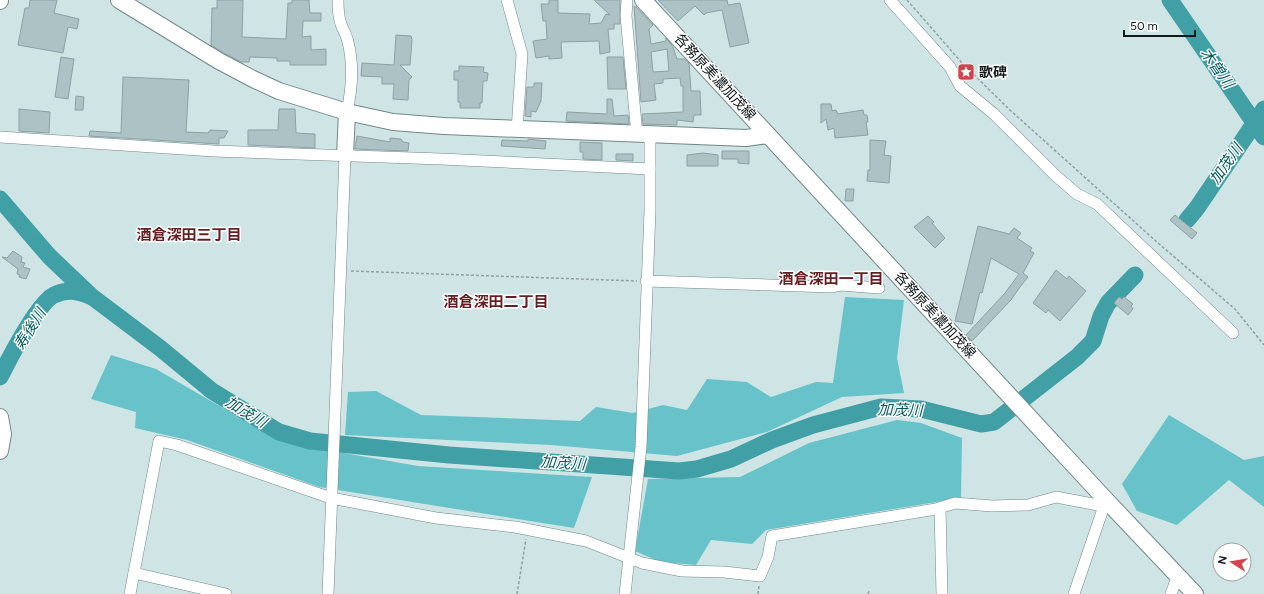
<svg xmlns="http://www.w3.org/2000/svg" width="1264" height="594" viewBox="0 0 1264 594" font-family="Figtree,'Noto Sans JP',sans-serif">
  <rect width="100%" height="100%" fill="#cee4e5"/>
  <!-- forest -->
  <g fill="#67c3c9">
    <polygon points="845,297 904,300 897,358 904,393 842,397 767,432 677,456 551,445 345,435 348,392 376,391 421,415 580,421 596,407 633,413 663,405 687,410 707,379 747,382 771,397 816,382 833,383"/>
    <polygon points="111,355 156,369 252,425 297,444 315,448 418,466 592,477 574,528 319,487 187,440 135,428 136,412 91,399"/>
    <polygon points="1169,415 1244,460 1264,456 1264,507 1229,480 1177,525 1137,511 1122,484"/>
    <polygon points="897,420 921,423 962,438 961,498 766,530 752,544 711,540 696,565 660,562 635,551 648,479 740,477 809,443"/>
  </g>
  <g fill="none" stroke-linecap="round" stroke-linejoin="round">
    <!-- river -->
    <g stroke="#419fa6" stroke-width="17">
      <polyline points="1170,0 1264,137"/>
      <polyline points="0,199 49,256 91,296 160,348 212,391 279,432 310,441 449,455 679,471 697,469 731,459 772,440 813,425 881,407 921,409 981,424 994,422 1077,357 1093,341 1101,316 1108,303 1135,275"/>
      <polyline points="1187,220 1197,208 1264,109"/>
      <path d="M0,377c9,-18 38,-74 54,-82 13,-6 23,-4 36,1"/>
    </g>
  </g>
  <!-- building -->
  <g fill="#adc2c4" stroke="#8da1a3" fill-rule="evenodd">
    <polygon points="30,0 57,0 54,13 79,19 77,29 68,27 63,53 18,45 25,8 29,8"/>
    <polygon points="217,0 243,0 242,37 286,39 288,3 292,3 292,0 309,0 310,13 321,13 321,21 303,21 302,37 311,36 311,50 326,49 326,65 290,65 290,61 277,61 277,58 250,57 249,62 241,62 224,53 211,45 212,8 217,8"/>
    <polygon points="549,0 558,0 558,13 590,14 589,24 601,23 606,14 610,15 594,0 620,0 620,24 614,24 614,29 608,29 610,52 600,54 599,41 561,42 562,58 549,59 549,56 536,58 533,41 547,39 546,21 543,21 541,4 549,4"/>
    <polygon points="658,0 727,0 728,5 740,3 749,43 730,47 722,10 706,13 704,15 695,6 678,21"/>
    <path d="M634,6l2,1 17,18 -4,4 2,15 15,-3v-3l7,9 4,12h7l5,4 2,28h9l1,24h-7l-1,7 -16,-2v5l-34,-1 -1,-10 41,-2v-26h-2l-1,-8 -17,1v4l-9,1 2,16 -15,2zM667,49l2,22 -16,1 -2,-20z"/>
    <polygon points="396,35 411,36 412,40 410,65 400,65 412,77 409,80 408,100 393,99 394,84 382,84 382,77 361,76 362,63 394,65"/>
    <polygon points="61,57 74,59 68,99 55,97"/>
    <polygon points="607,57 623,57 626,89 608,89"/>
    <polygon points="459,66 484,67 483,72 488,73 487,81 483,81 482,103 480,103 480,108 460,108 460,102 458,102 458,80 454,80 454,71 459,71"/>
    <polygon points="123,77 189,80 186,132 208,133 210,130 228,131 224,138 219,138 219,144 89,136 90,131 121,133"/>
    <polygon points="534,83 542,83 541,101 536,112 531,111 531,117 525,116 527,87 534,87"/>
    <polygon points="76,96 84,97 83,110 75,110"/>
    <polygon points="607,99 612,99 614,116 628,115 629,124 566,121 567,112 607,114"/>
    <polygon points="821,104 831,104 832,111 836,110 838,114 863,110 864,115 867,115 868,122 866,122 868,135 835,138 834,128 828,130 826,119 821,123"/>
    <polygon points="19,109 50,112 49,133 19,131"/>
    <polygon points="279,109 295,109 296,133 315,134 315,148 248,145 248,130 278,130"/>
    <polygon points="357,136 390,142 390,138 401,139 403,142 409,143 408,151 355,149"/>
    <polygon points="528,139 546,141 545,149 501,146 502,140 528,141"/>
    <polygon points="870,140 886,141 884,155 891,156 889,183 867,181 868,170 870,170"/>
    <polygon points="580,142 602,143 602,160 583,159 583,152 580,152"/>
    <polygon points="722,151 749,151 749,164 738,163 738,159 722,159"/>
    <polygon points="703,153 718,155 718,166 687,166 687,155"/>
    <polygon points="616,154 633,154 633,161 616,160"/>
    <polygon points="846,189 854,189 853,201 845,201"/>
    <polygon points="1175,215 1197,233 1192,239 1170,220"/>
    <polygon points="928,216 934,222 932,223 945,238 935,248 914,227"/>
    <polygon points="978,226 1009,234 1014,228 1021,233 1017,238 1032,248 1030,251 1034,253 1023,273 1028,277 1020,287 1011,300 972,341 966,335 1005,293 1019,274 991,258 982,293 980,292 972,324 955,321"/>
    <polygon points="13,251 22,257 21,262 25,263 23,267 30,269 26,279 19,277 20,275 17,274 18,269 2,257 7,258"/>
    <polygon points="1056,270 1067,279 1069,276 1086,291 1060,321 1048,310 1046,313 1033,303"/>
    <polygon points="1119,297 1122,299 1124,297 1133,304 1131,306 1133,309 1128,315 1114,303"/>
  </g>
  <g fill="none" stroke-linecap="round" stroke-linejoin="round">
    <defs>
      <g id="street">
        <path d="M338,0c0,8 0,16 3,24 2,6 6,12 7,18 6,24 4,46 -1,70"/>
        <polyline points="507,0 522,54 517,130"/>
        <polyline points="627,0 626,16 637,135"/>
        <polyline points="890,0 950,67 960,86 994,114 1056,176 1077,194 1097,204 1233,333"/>
        <polyline points="0,137 214,151 441,159 650,169"/>
        <polyline points="646,281 831,287 841,285 879,288"/>
        <polyline points="940,508 942,594"/>
        <polyline points="134,573 226,594"/>
        <polyline points="130,594 159,441 177,445 331,498 436,518 515,527 586,541 642,563 682,571 724,572 760,576 768,557 772,536 936,509 955,503 992,506 1028,505 1056,497 1103,506"/>
        <polyline points="328,594 345,156"/>
        <polyline points="625,594 641,447 650,210 650,135"/>
        <polyline points="1074,594 1106,500"/>
        <polyline points="1171,594 1178,575"/>
      </g>
      <g id="secondary">
        <polyline points="119,0 219,61 253,79 279,91 347,112 393,122 444,126 746,138 768,135"/>
        <polyline points="643,0 1106,500 1195,594"/>
        <polyline points="0,1 0,0"/>
        <polyline points="345,156 347,112"/>
        <polyline points="0,417 3,434 0,451"/>
      </g>
    </defs>
    <!-- street casing -->
    <use href="#street" stroke="#738788" stroke-width="12"/>
    <!-- secondary casing -->
    <use href="#secondary" stroke="#738788" stroke-width="18"/>
    <!-- path -->
    <g stroke="#90a1a2" stroke-width="1.5" stroke-dasharray="3 2" stroke-linecap="butt">
      <polyline points="907,0 963,64 1011,111 1158,243 1235,309 1264,345"/>
      <polyline points="351,271 637,281"/>
      <polyline points="517,594 526,539"/>
      <polyline points="758,594 759,586"/>
      <polyline points="868,594 869,591"/>
    </g>
    <!-- street -->
    <use href="#street" stroke="#fff" stroke-width="11"/>
    <!-- secondary -->
    <use href="#secondary" stroke="#fff" stroke-width="16"/>
  </g>
  <!-- icons -->
  <defs>
    <symbol id="sight-square" viewBox="-11 -11 22 22"><rect x="-9" y="-9" width="18" height="18" rx="4" fill="#d4444c" stroke="#fff"/><path d="M0-6L1.8-2.2L6-1.7L2.9 1.2L3.7 5.4L0 3.3L-3.7 5.4L-2.9 1.2L-6-1.7L-1.8-2.2Z" fill="#fff"/></symbol>
  </defs>
  <g fill-rule="evenodd">
    <use href="#sight-square" x="956" y="62" width="20" height="20"/>
  </g>
  <g text-anchor="middle" dominant-baseline="central" stroke-width="3" stroke-linejoin="round" paint-order="stroke">
    <!-- poi labels -->
    <g font-size="14" font-weight="bold" fill="#111819" stroke="#fff" text-anchor="start">
      <text x="979" y="72">歌碑</text>
    </g>
    <!-- street labels -->
    <g font-size="14" fill="#111819" stroke="#fff">
      <text transform="translate(715 77) rotate(47)">各務原美濃加茂線</text>
      <text transform="translate(935 315) rotate(47)">各務原美濃加茂線</text>
    </g>
    <!-- water labels -->
    <g font-size="15" font-style="italic" fill="#03595e" stroke="#fff">
      <text transform="translate(1217 68) rotate(55)">木曽川</text>
      <text transform="translate(1226 164) rotate(-55)">加茂川</text>
      <text transform="translate(30 329) rotate(-58)">寿後川</text>
      <text transform="translate(900 410) rotate(1)">加茂川</text>
      <text transform="translate(246 412) rotate(31)">加茂川</text>
      <text transform="translate(563 463) rotate(4)">加茂川</text>
    </g>
    <!-- neighbourhood labels -->
    <g font-size="15" font-weight="bold" fill="#651f22" stroke="#fff">
      <text x="189" y="235">酒倉深田三丁目</text>
      <text x="831" y="279">酒倉深田一丁目</text>
      <text x="496" y="302">酒倉深田二丁目</text>
    </g>
  </g>
  <!-- north arrow -->
  <g transform="translate(1232 562) rotate(282)"><circle r="19" fill="#ffffff" stroke="#a0a3a3"/>
  <path d="M0-3L7 15L0 10L-7 15Z" fill="#d4444c"/>
  <text y="-6" font-size="11" font-weight="bold" text-anchor="middle" fill="#111819">N</text>
  </g>
  <!-- scale -->
  <path d="M1124 30v6h71v-6" fill="none" stroke="#111819" stroke-width="2"/>
  <text x="1130" y="30" font-size="12" fill="#111819" stroke="#ffffff" stroke-width="3" paint-order="stroke">50 m</text>
</svg>
